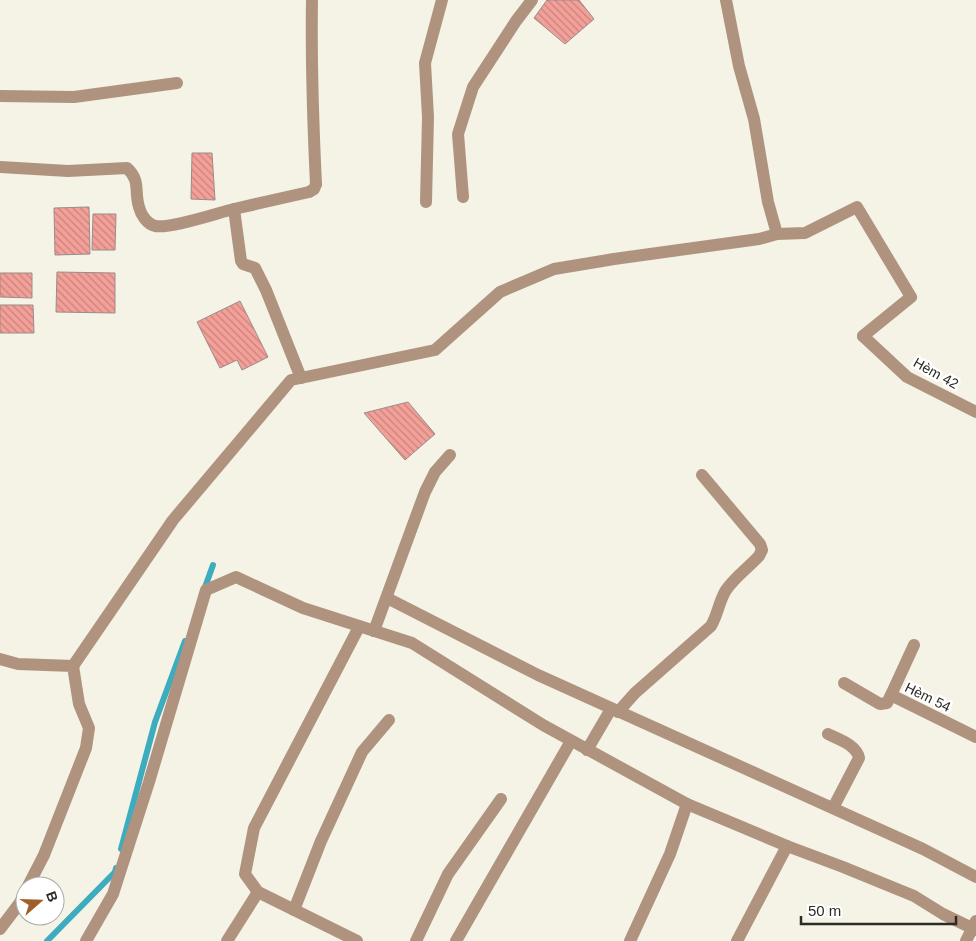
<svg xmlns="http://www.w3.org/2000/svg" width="976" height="941" viewBox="0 0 976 941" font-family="Arial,sans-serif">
  <defs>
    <pattern id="building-back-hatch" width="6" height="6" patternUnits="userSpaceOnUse" patternTransform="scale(1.25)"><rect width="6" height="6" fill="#f4a099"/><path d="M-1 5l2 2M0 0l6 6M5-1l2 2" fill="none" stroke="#c6837d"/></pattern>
  </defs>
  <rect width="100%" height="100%" fill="#f5f2e6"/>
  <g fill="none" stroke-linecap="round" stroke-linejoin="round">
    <!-- stream -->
    <g stroke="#3dacbf" stroke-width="6">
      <polyline points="204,590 213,565"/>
      <polyline points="121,849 155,722 185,641"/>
      <polyline points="47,941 115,872 116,868"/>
    </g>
  </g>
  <!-- building -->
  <g fill="url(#building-back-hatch)" stroke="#998c8a">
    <polygon points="547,0 579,0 594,19 565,44 534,18"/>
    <polygon points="192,153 212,153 215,200 191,199"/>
    <polygon points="89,207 90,254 55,255 54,208"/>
    <polygon points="93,214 116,214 115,250 92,250"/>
    <polygon points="57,272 115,273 115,313 56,312"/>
    <polygon points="0,273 32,273 32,298 0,297"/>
    <polygon points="240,301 268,357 242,370 237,360 220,368 197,322"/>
    <polygon points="0,305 33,305 34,333 0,333"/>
    <polygon points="408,402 435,434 405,460 364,413"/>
  </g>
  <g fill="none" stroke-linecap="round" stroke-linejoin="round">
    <!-- service -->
    <g stroke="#b0937e" stroke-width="12">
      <polyline points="726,0 739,66 754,119 768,202 777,234"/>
      <path d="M0,167l68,4 59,-3c14,13 7,23 12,39 2,8 8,17 16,19 15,3 62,-13 79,-17l7,52 2,3 12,4 11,22 35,88"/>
      <polyline points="463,197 458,134 473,87 516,21 532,0"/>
      <polyline points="426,202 428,117 425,63 442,0"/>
      <polyline points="234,209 309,192 314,189 316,184"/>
      <polyline points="374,631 425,492 435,472 450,455"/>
      <polyline points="73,666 173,520 291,380 435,350 500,292 554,269 614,259 759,239 777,234 805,233 857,207 911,297 863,336"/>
      <polyline points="294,910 321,841 362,752 389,720"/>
      <polyline points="357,941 258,892 245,874 254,828 359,627"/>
      <polyline points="416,941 448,874 501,799"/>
      <polyline points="456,941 571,741"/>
      <polyline points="630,941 670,854 687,804"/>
      <polyline points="737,941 787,846"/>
    </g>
    <!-- minor -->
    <g stroke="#b0937e" stroke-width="12">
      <path d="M312,0c-1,61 1,122 4,184"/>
      <polyline points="0,96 74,97 177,83"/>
      <polyline points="863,336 907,377 976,412"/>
      <polyline points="387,598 538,675 923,849 976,877"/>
      <polyline points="914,645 891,695 976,737"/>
      <polyline points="0,659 18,664 73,666 79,704 89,728 86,748 44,855 28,886"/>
      <polyline points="844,683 880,704 887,703 891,695"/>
      <path d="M618,712l17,-19 76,-67c7,-12 8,-25 15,-36 9,-13 23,-23 33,-34l3,-6 -2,-6 -58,-69"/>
      <path d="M828,734c10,5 29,11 31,24l-26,50"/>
      <polyline points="587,750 611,709"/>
      <polyline points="0,929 19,904 25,893"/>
      <polyline points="86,941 113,894 149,782 206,590 236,577 303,608 412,643 543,725 687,804 787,846 843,867 914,896 943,914 976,930"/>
      <polyline points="227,941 258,892"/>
      <polyline points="966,941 976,921"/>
    </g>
  </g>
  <g text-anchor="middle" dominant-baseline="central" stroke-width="5" stroke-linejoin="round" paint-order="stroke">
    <!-- street labels -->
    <g font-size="14" fill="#2c2b26" stroke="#fff">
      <text transform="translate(936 373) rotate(29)">Hèm 42</text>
      <text transform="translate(928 697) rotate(26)">Hèm 54</text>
    </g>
  </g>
  <!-- north arrow -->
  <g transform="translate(40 901) rotate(70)"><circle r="24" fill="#ffffff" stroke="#abaaa8"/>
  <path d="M0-4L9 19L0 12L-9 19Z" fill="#a05e2a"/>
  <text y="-8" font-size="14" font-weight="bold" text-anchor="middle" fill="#2c2b26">B</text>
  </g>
  <!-- scale -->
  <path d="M801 916v8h155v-8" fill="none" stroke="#2c2b26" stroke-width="2.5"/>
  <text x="808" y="916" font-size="15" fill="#2c2b26" stroke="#ffffff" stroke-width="4" paint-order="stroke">50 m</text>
</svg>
